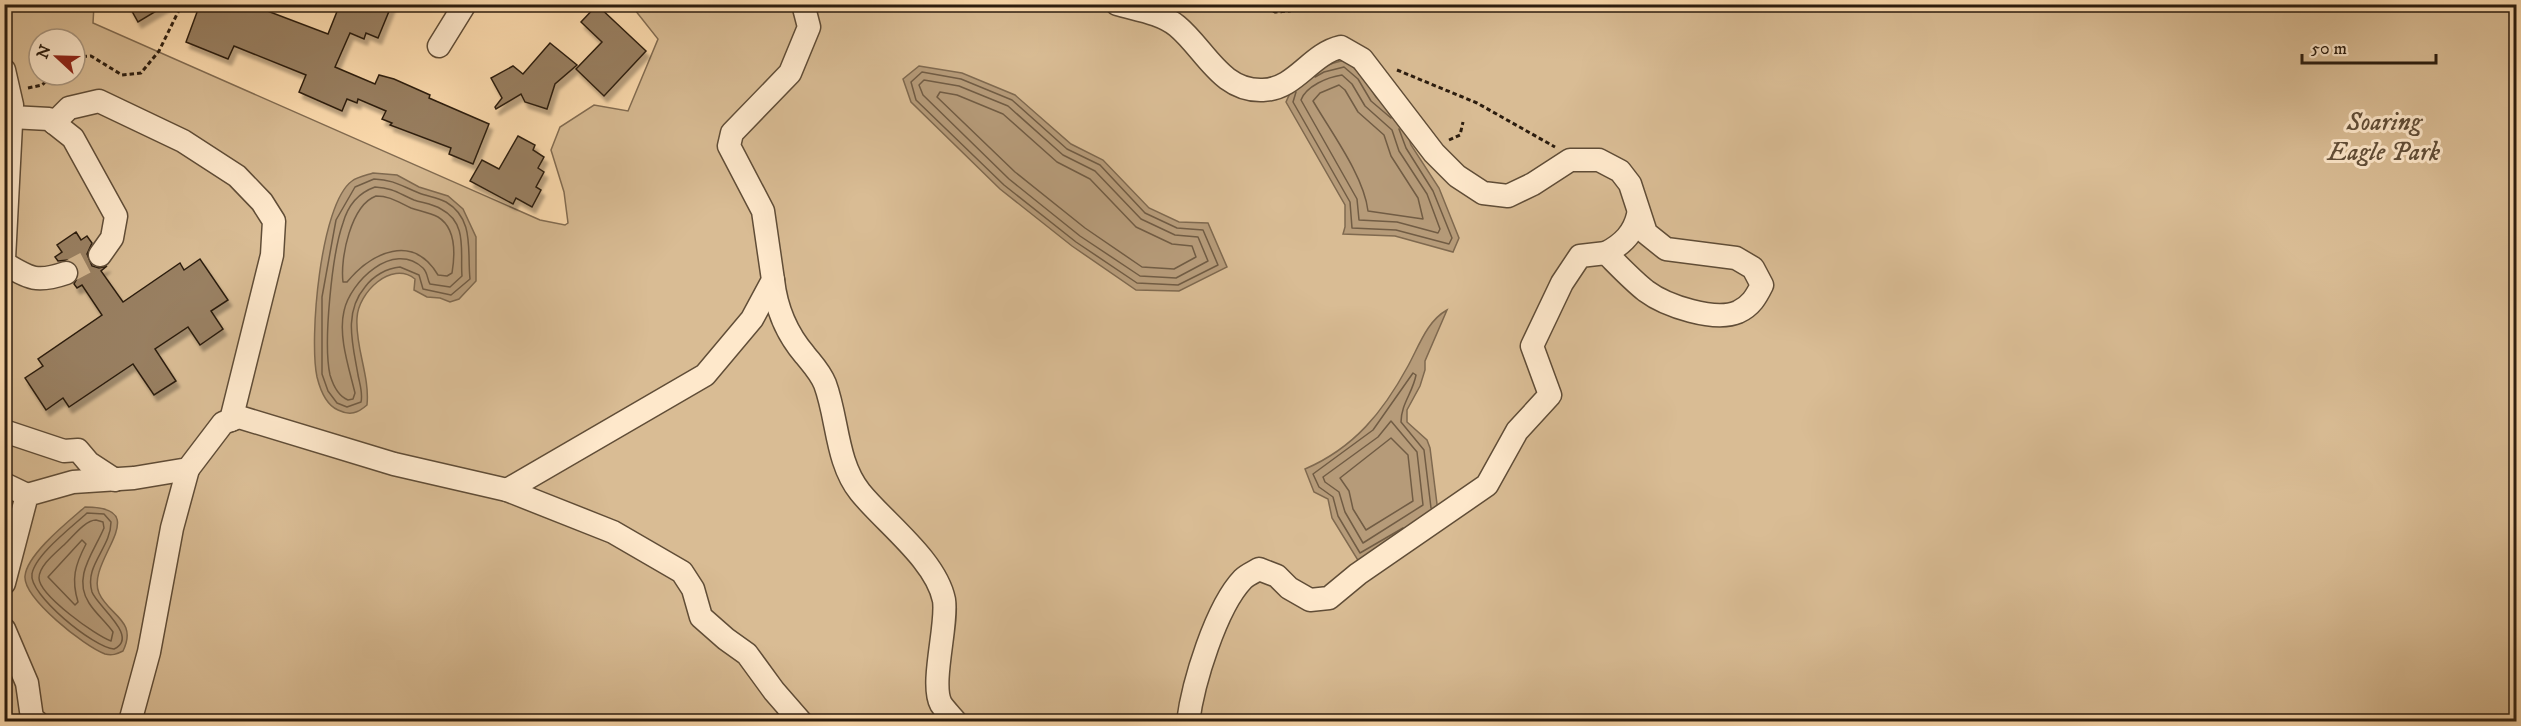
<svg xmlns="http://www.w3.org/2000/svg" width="2521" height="726" viewBox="0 0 2521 726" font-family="'IM FELL DW Pica',serif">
  <defs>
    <filter id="shadow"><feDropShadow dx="3.5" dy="6" stdDeviation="1.5" flood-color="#0004"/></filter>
  </defs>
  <rect width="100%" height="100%" fill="#fddcaf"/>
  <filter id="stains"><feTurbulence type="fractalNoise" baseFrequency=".00333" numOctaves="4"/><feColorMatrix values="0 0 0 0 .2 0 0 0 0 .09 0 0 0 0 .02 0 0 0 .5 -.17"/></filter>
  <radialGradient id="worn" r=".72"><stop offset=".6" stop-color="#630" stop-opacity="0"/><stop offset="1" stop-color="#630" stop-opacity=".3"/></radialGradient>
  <!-- green -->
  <path fill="#d9bc94" stroke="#826c52" stroke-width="1.5" fill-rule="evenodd" d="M4,5h90l-1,18 447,197 25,5 3,-2 -4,-31 -13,-42 9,-23 34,-22 34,6 30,-72 -27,-34h1885v716h-2511zM39,39h36v36h-36z"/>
  <!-- water -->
  <g fill="#b69b79" stroke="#7f694f" stroke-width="1.5">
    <path d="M1345,60l17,15 14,22 28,26 7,22 28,43 20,50 -6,14 -58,-16 -52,-2 2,-7v-22l-59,-103c9,-26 34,-36 59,-42z"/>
    <polygon points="919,66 962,73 1015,95 1071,144 1103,160 1149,208 1179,222 1208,223 1227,267 1179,291 1136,290 1072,246 1000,189 911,102 903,79"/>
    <path d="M373,173l24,2 22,12 29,9 15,13 13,28v44l-17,18 -9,3 -10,-4 -13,-1 -13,-7 1,-11c-24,-19 -57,14 -58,39 -2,29 13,58 10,87 -9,8 -17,11 -29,5 -12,-5 -18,-21 -21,-33 -8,-37 3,-173 35,-196 5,-4 15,-6 21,-8z"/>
    <path d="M1447,310l-22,51v9l-5,16 -13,24v12l20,18 3,8 8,64 -79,50 -27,-44 -4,-19 -14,-7 -9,-23c49,-21 78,-57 103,-103 11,-20 19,-45 39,-56z"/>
    <path d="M85,507c72,0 0,54 14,86 10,23 39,27 24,58 -6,3 -11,5 -18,3 -20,-7 -82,-56 -80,-78 2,-22 44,-55 60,-69z"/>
  </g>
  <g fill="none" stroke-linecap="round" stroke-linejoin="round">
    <!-- shore -->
    <g stroke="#715c44" stroke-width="1.5">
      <polygon points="922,72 961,79 1012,100 1067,149 1100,165 1145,213 1177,228 1203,230 1218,265 1178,285 1137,283 1076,242 1004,185 916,100 911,82"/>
      <path d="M1342,75l10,9 13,22 27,24 7,21 28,43 13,35 -2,4 -41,-11 -38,-2 -2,-21 -56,-99c5,-14 27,-23 41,-25z"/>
      <polyline points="1315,77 1324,72 1344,67 1358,79 1371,101 1391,118"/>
      <polygon points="924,80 959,86 1008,106 1063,155 1095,171 1141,219 1175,235 1198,237 1208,261 1176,278 1140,276 1080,236 1009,179 923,95 919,85"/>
      <path d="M1339,85l6,5 13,22 26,23 7,21 27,42 5,21 -55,-8c-4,-35 -37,-79 -55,-110l7,-8z"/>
      <polygon points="940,92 957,95 1003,114 1057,162 1090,179 1136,227 1172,244 1192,246 1196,257 1174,269 1142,267 1085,228 1015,172 937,97"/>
      <polyline points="1296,92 1293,102 1350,202 1352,228 1396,230 1449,244 1452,238 1433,191 1406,148 1399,129"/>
      <path d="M374,179c21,1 27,7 45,14 8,3 19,5 27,9 29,17 21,49 24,77l-19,16 -28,-6 -4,-14 -19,-8c-13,1 -27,9 -35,20 -22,26 -12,58 -7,88 2,10 5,18 3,27l-14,5 -10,-4 -9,-12 -6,-17v-77l14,-77 19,-33z"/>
      <path d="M375,187c18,1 23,6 39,13 9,3 19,4 27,9 27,14 19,43 21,67l-12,11 -20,-3c-3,-5 -2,-11 -7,-16 -30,-28 -73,14 -79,43 -6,25 5,57 11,82l-2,6 -5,1c-10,-4 -15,-15 -18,-25 -7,-32 2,-121 13,-152 5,-18 15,-30 32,-36z"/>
      <path d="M376,196c14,0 22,6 35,12 9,3 19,5 27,9 18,11 17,38 14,56l-5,3 -9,-1c-25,-42 -66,-23 -91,7h-4c-3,-24 8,-77 33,-86z"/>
      <polygon points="1391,421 1417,452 1423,505 1363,543 1345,512 1339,492 1325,482 1323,477 1378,437"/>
      <polygon points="1391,438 1408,455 1413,501 1366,530 1353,509 1349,491 1340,478"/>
      <path d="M87,513l17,1 7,8c0,26 -27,43 -19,70 5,14 48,45 22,57 -20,-1 -86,-55 -82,-75 3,-19 40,-47 55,-61z"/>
      <path d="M96,520l7,2 1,6c-10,24 -32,49 -15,75 7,11 17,19 24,29l-2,9c-15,-5 -72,-46 -72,-63 0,-13 19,-27 28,-36 7,-7 19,-22 29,-22z"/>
      <path d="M1403,528l-43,25 -22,-37 -5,-19 -14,-10 -6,-13 60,-44 40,-57 3,2c-3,17 -15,29 -15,47l23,28 7,58"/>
      <path d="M82,540l4,4c-11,21 -15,35 -8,58l-3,3 -27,-28z"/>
    </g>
  </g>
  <!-- building -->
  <g fill="#998062" stroke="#2c1d0f" stroke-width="1.5" filter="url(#shadow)">
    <polygon points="128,4 168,4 138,22"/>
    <polygon points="200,4 249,4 328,34 340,4 392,4 378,38 366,33 364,39 350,33 335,67 375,84 379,75 394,79 430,95 429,98 489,124 473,164 449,154 451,148 390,125 392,123 382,119 386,111 358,99 357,103 347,99 342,111 299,92 306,75 234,46 228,59 186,42"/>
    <polygon points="597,5 646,51 604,96 576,69 602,42 581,22"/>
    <polygon points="550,43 577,65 555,84 547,109 525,102 521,94 496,109 495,107 502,98 491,78 513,66 523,74"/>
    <polygon points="518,136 535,145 533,150 544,157 538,168 544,172 536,187 541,190 532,207 516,198 513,204 470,181 482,160 499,169"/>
    <polygon points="76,232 81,240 87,236 92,243 87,254 92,266 99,268 107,266 101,271 123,302 180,263 184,270 200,259 228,300 211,311 223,329 200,345 188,327 155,349 176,381 154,395 133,364 69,407 63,398 46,410 25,378 43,366 38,359 102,315 82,285 77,288 74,284 79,275 76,264 68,260 58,261 55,257 62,252 57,245"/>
  </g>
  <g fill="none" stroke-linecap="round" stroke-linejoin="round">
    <!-- minor-tunnel -->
    <polyline stroke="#d3b68f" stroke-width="22" stroke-dasharray="22 11" stroke-linecap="butt" points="66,273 100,255"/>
    <defs>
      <g id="minor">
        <path d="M1117,4c21,6 44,9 60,22 28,23 44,66 86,64 33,-1 47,-36 78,-43l21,12 72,94 23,23 26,17 25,3 25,-12 37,-24h29l21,11 10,13 16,49 20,16 70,9 17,10 9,17c-6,12 -11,21 -24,27 -23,10 -72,-6 -92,-21 -14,-11 -27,-25 -40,-38l-26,3 -18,27 -30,63 18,49 -33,36 -30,54 -129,89 -29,24 -19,2 -21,-12 -12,-12 -18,-7c-5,3 -12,6 -16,10 -27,28 -50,104 -55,143"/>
        <polyline points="439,46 465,4"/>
        <polyline points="4,70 12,105 4,259"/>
        <polyline points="11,117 49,119 73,138 116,216 112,238 100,255"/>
        <polyline points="54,123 69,108 99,101 183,141 237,176 262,202 274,221 272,255 231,420"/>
        <path d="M1606,253c17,-9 28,-20 32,-38"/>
        <path d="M4,263c26,16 33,20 62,10"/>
        <path d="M773,280c3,27 14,54 32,75 8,10 15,17 20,29 13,35 11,78 35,108 24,30 76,68 84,108 4,24 -14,84 -3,104 4,6 10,12 15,18"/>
        <polyline points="4,431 64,451 78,450 89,463 115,480"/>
        <polyline points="4,484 27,495"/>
        <polyline points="507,490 613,532 682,572 693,589 701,617 726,639 747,654 774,691 801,722"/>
        <polyline points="4,583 27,495 73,482 134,478 188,469 223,423 239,417 394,464 507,490 705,375 752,319 773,280 763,211 729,146 732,133 790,73 809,27 803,4"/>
        <polyline points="4,629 27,683 32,718 37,722"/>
        <polyline points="130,722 149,652 172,528 188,469"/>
      </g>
    </defs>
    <!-- minor casing -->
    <use href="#minor" stroke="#604d37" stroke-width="25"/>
    <!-- path -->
    <g stroke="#2c1d0f" stroke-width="3" stroke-dasharray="4.5 3" stroke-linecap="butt">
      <polyline points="1260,4 1275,12 1290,11 1294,4"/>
      <polyline points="75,57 91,56 122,75 141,73 159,51 182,4"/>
      <polyline points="1397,70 1477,103 1555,147"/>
      <polyline points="28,88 42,85 53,75"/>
      <polyline points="1449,140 1460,135 1463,122"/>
    </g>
    <!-- minor -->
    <use href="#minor" stroke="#fee8cb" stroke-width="22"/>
  </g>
  <g text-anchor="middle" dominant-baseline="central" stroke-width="6" stroke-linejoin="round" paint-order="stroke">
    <!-- park labels -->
    <g font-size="26" font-style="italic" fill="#604d37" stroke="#fee8cb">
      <text x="2384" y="122">Soaring<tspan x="2384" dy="30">Eagle Park</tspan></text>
    </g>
  </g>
  <!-- margin -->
  <rect width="2521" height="726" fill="none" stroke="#fddcaf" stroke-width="24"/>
  <rect x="6" y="6" width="2509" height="714" fill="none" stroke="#2c1d0f" stroke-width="3"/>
  <rect x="12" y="12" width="2497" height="702" fill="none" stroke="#2c1d0f" stroke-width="1.5"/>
  <!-- north arrow -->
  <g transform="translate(57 57) rotate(292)"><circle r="28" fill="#fee8cb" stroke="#aa9780" stroke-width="1.5"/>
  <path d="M0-4.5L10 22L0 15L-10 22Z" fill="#8f2418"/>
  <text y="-9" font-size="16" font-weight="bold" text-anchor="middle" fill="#2c1d0f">N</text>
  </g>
  <!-- scale -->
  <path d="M2302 54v9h134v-9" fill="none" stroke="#2c1d0f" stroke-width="3"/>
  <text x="2311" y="54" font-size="18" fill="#2c1d0f" stroke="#fee8cb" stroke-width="4.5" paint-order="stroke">50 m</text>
  <rect width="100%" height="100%" filter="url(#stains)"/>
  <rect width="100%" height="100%" fill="url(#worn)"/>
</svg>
